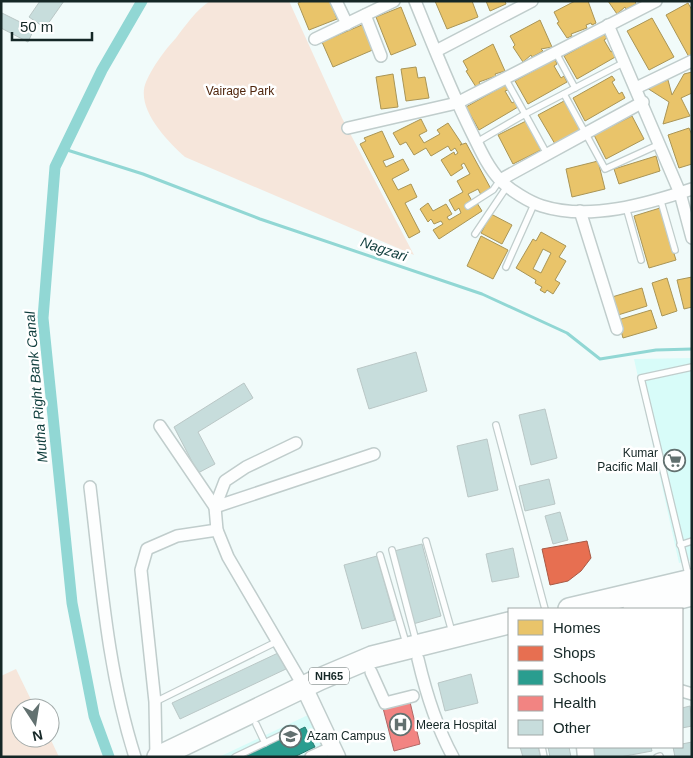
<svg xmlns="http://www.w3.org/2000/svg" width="693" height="758" viewBox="0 0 693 758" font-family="Arial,sans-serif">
  <rect width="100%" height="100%" fill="#f1fbfa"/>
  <!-- built -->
  <g fill="#d8fcf9">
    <polygon points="692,358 692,560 679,563 634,359"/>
    <polygon points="308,715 328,757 219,757"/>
  </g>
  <!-- green -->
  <g fill="#f6e6db">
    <path d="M210,1h79l53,117 72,137 -229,-98c-18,-16 -50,-49 -39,-75 7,-16 18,-31 30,-44 9,-12 21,-29 34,-37z"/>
    <polygon points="16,669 35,708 20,708 20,738 50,738 59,757 1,757 1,676"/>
  </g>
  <!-- homes -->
  <g fill="#e9c46a" stroke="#a99556" fill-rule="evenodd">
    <polygon points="302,1 330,1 337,19 309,30 298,3"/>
    <polygon points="435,1 472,1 478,17 447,29"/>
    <polygon points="486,1 505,1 506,4 490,11"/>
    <polygon points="575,1 588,1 596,23 592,25 591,23 586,25 587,28 571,34 572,36 567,38 557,23 559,22 554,12"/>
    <polygon points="608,1 635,1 636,4 626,9 625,7 617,14"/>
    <polygon points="688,3 692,10 692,56 689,57 666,15"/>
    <polygon points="401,7 416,45 391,55 376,17"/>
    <polygon points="652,18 674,57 649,70 627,31"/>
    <polygon points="540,20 552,47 541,49 543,51 532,57 531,55 523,62 513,47 515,45 510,36"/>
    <polygon points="364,24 375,49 333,67 322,42"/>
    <polygon points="604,34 607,38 604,40 611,52 614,50 617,56 577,79 564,56"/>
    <polygon points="493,44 505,71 495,74 496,76 479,82 480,84 476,87 466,71 468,70 463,61"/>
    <polygon points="555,59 557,64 554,66 561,78 564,76 567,82 528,104 515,81"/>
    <polygon points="416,67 418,78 425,77 429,98 406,101 401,69"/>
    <polygon points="692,72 692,93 681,98 690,116 663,124 669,102 647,88 668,80 672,95 684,74"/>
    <polygon points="393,74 398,107 381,109 376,77"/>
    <polygon points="612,76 615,80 612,82 619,94 622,92 625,98 585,121 573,98"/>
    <polygon points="505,85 508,90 505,91 512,103 515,101 518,107 479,130 466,107"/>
    <polygon points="564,101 581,130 555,144 538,115"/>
    <polygon points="632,116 644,139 606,159 594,135"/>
    <polygon points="421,119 427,131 419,135 424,143 440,134 437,130 448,123 462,144 460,145 466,143 491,189 481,195 478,189 468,194 472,201 465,205 467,209 477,203 482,211 439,239 433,230 443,224 441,221 434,224 431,219 428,222 420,209 428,203 433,211 446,204 452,214 447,217 449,220 461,213 459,208 455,211 449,200 463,192 457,181 470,174 464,163 461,165 463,168 451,176 441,160 454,152 455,155 458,153 455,148 451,151 448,146 431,156 426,148 414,155 406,142 400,145 393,133"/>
    <polygon points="526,121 541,150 513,164 498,135"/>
    <polygon points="689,128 692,135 692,164 679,168 668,135"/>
    <polygon points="382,131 394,157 383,161 386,167 403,159 409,170 392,179 398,190 411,184 417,197 405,203 420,232 409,238 360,144 366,141 364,138"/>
    <polygon points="656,156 660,171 619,184 614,169"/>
    <polygon points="598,161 605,189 572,197 566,169"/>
    <polygon points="660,208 676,260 649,268 634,216"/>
    <polygon points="491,214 512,225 502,244 481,233"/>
    <path d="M541,232l25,14 -7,11 7,4 -11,19 5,3 -7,11 -6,-4 -2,3 -5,-3 2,-3 -7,-4 1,-3 -20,-12 17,-29 3,2zM543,249l8,4 -10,20 -8,-4z"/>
    <polygon points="481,236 508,250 493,279 467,266"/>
    <polygon points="692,277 692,307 684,309 677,280"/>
    <polygon points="667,278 677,311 662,316 652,283"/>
    <polygon points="642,288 647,306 618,315 612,297"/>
    <polygon points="651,310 657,328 623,338 618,320"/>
  </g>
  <!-- shops -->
  <polygon fill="#e76f51" stroke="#a85944" points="587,541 591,558 581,571 568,581 550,585 542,549"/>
  <!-- schools -->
  <polygon fill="#2a9d8f" stroke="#247a70" points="305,727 315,747 294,757 243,757"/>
  <!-- health -->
  <polygon fill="#f28482" stroke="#b06866" points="410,702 420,744 394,751 383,708"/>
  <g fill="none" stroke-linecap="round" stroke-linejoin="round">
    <!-- stream -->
    <polyline stroke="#91d7d4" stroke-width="3" points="64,149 143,174 260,219 482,294 567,333 600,359 656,350 692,349"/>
    <!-- canal -->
    <polyline stroke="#91d7d4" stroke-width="11" points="109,757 94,716 72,603 43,318 55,167 102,70 142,1"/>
  </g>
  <!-- building -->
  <g fill="#c7dddc" stroke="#bac7c6">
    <polygon points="40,1 64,1 45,28 29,17"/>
    <polygon points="2,13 34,29 28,42 1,28"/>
    <polygon points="416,352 427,391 369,409 357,369"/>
    <polygon points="244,383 253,398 198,432 215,464 198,473 174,427"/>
    <polygon points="545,409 557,458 531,465 519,415"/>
    <polygon points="487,439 498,490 468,497 457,446"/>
    <polygon points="549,479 555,504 525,511 519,486"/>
    <polygon points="560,512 568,540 553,544 545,516"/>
    <polygon points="422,544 441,616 413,624 394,551"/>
    <polygon points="513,548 519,577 492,582 486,554"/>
    <polygon points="377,556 395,620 362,629 344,565"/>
    <polygon points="278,653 286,669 180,719 172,703"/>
    <polygon points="471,674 478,703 445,711 438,683"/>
    <polygon points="690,706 692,726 682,728 682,708"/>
    <polygon points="692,742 692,757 675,757 673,747 682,747 682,744"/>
    <polygon points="520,747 538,747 541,757 523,757"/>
    <polygon points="548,747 569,747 571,757 550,757"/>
    <polygon points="592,747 651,747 652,751 620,757 594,757"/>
  </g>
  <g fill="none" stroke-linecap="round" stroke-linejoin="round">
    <defs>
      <g id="lane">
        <polyline points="556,53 575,88"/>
        <polyline points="505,78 525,114 625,62"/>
        <polyline points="564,94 605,169 660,144"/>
        <polyline points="477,142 525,114 547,154"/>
        <polyline points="660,198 675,250"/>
        <polyline points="468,206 493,190 500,180"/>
        <polyline points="626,207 641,260"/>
        <polyline points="475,234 508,185"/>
        <polyline points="506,267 535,202"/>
        <polyline points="496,425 545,609"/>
        <polyline points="426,541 452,632"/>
        <polyline points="680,545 692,541"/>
        <polyline points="392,550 416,641"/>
        <polyline points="380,555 406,643"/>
        <polyline points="688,574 641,378 692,367"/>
        <polyline points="155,702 278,641"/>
        <polyline points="256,724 265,743"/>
        <polyline points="542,747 544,757"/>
        <polyline points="235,757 294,729"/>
        <polyline points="657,757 660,756"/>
      </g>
      <g id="street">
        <polyline points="336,1 347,24"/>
        <path d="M415,1c18,44 35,88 56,130 8,16 16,35 29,49 10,10 29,22 42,26 47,15 105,-2 150,-17"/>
        <polyline points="365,15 381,56"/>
        <polyline points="608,25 680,193 692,238"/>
        <polyline points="315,39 394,1"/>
        <polyline points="436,51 532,1"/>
        <polyline points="636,88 692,61"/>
        <polyline points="348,128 457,103 656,1"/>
        <polyline points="500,180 643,102"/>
        <polyline points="580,211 617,329"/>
        <polyline points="160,426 215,507 374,454"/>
        <polyline points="296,443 246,467 225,481 215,507 217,530 228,557 304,687"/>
        <path d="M90,487c11,91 17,182 45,270"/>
        <path d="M418,659c8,34 18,67 35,98"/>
        <polyline points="371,672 385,703 413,696"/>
        <polyline points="682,691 692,694"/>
        <polyline points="156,757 155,702 141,570 147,549 177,536 217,530"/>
        <polyline points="311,757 333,747"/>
      </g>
      <g id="secondary">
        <polyline points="304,687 337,757"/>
        <polyline points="585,747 586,757"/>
      </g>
      <g id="highway">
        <polyline points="569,609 692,580"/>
        <polyline points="634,609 692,595"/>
        <polyline points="158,757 320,679 372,657 509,623"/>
      </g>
    </defs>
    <!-- lane casing -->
    <use href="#lane" stroke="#c0cdcc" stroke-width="8"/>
    <!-- street casing -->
    <use href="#street" stroke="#c0cdcc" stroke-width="14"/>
    <!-- secondary casing -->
    <use href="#secondary" stroke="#c0cdcc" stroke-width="19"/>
    <!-- highway casing -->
    <use href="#highway" stroke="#c0cdcc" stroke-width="24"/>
    <!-- lane -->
    <use href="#lane" stroke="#fdfefe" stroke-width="5.5"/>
    <!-- street -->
    <use href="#street" stroke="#fdfefe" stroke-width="11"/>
    <!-- secondary -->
    <use href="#secondary" stroke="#fdfefe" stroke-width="16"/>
    <!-- highway -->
    <use href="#highway" stroke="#fdfefe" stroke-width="21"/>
  </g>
  <!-- icons -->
  <defs>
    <symbol id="supermarket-ring" viewBox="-11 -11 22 22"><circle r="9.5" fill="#fff" stroke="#627170" stroke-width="1.5"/><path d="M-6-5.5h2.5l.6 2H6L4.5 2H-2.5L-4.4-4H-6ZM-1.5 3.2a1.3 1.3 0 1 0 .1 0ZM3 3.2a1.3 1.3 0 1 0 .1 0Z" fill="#627170"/></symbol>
    <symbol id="hospital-ring" viewBox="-11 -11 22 22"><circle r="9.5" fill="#fff" stroke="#627170" stroke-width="1.5"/><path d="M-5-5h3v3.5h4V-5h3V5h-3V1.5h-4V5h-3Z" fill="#627170"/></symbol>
    <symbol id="university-ring" viewBox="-11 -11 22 22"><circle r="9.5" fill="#fff" stroke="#627170" stroke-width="1.5"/><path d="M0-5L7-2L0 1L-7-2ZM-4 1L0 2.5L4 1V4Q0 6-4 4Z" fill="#627170"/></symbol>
  </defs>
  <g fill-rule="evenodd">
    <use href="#supermarket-ring" x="662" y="448" width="25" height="25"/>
    <use href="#hospital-ring" x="388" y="712" width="25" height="25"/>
    <use href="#university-ring" x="278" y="724" width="25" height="25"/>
  </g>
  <g text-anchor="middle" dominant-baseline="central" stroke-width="5" stroke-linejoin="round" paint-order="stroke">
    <!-- shield labels -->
    <rect fill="#fff" stroke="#5b6867" stroke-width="1" x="309" y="667.5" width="40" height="17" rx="4"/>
    <g font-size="11" font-weight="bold" fill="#152726">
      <text x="329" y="676">NH65</text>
    </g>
    <!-- park labels -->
    <g font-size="12" fill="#4f250c" stroke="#fff">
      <text x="240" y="91">Vairage Park</text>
    </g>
    <!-- poi labels -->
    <g font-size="12" fill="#152726" stroke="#fff" text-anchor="start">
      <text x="658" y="453" text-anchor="end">Kumar<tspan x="658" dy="14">Pacific Mall</tspan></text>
      <text x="416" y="725">Meera Hospital</text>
      <text x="307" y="736">Azam Campus</text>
    </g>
    <!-- water labels -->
    <g font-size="14" font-style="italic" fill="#0f3d3c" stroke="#fff">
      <text transform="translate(384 249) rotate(19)">Nagzari</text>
      <text transform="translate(36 387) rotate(-95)">Mutha Right Bank Canal</text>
    </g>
  </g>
  <!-- border -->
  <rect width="693" height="758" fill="none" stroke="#152726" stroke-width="5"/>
  <!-- legend -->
  <rect x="508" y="608" width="175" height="140" fill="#ffffff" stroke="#a1a9a8"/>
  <rect x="518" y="620" width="25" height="15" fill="#e9c46a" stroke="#a1a9a8"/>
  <text x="553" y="633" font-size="15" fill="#152726">Homes</text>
  <rect x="518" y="646" width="25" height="15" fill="#e76f51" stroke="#a1a9a8"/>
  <text x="553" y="658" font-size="15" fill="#152726">Shops</text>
  <rect x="518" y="670" width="25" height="15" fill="#2a9d8f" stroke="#a1a9a8"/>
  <text x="553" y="683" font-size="15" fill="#152726">Schools</text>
  <rect x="518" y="696" width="25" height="15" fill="#f28482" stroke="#a1a9a8"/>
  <text x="553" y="708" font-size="15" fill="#152726">Health</text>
  <rect x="518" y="720" width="25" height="15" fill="#c7dddc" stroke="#a1a9a8"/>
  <text x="553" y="733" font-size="15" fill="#152726">Other</text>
  <!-- north arrow -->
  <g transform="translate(35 723) rotate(168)"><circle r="24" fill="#ffffff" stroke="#a1a9a8"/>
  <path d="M0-4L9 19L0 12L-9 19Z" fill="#627170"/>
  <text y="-8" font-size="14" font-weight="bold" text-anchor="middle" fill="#152726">N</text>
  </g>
  <!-- scale -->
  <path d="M12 32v8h80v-8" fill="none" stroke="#152726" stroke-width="2.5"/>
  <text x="20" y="32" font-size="15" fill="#152726" stroke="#ffffff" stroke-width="4" paint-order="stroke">50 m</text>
</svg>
